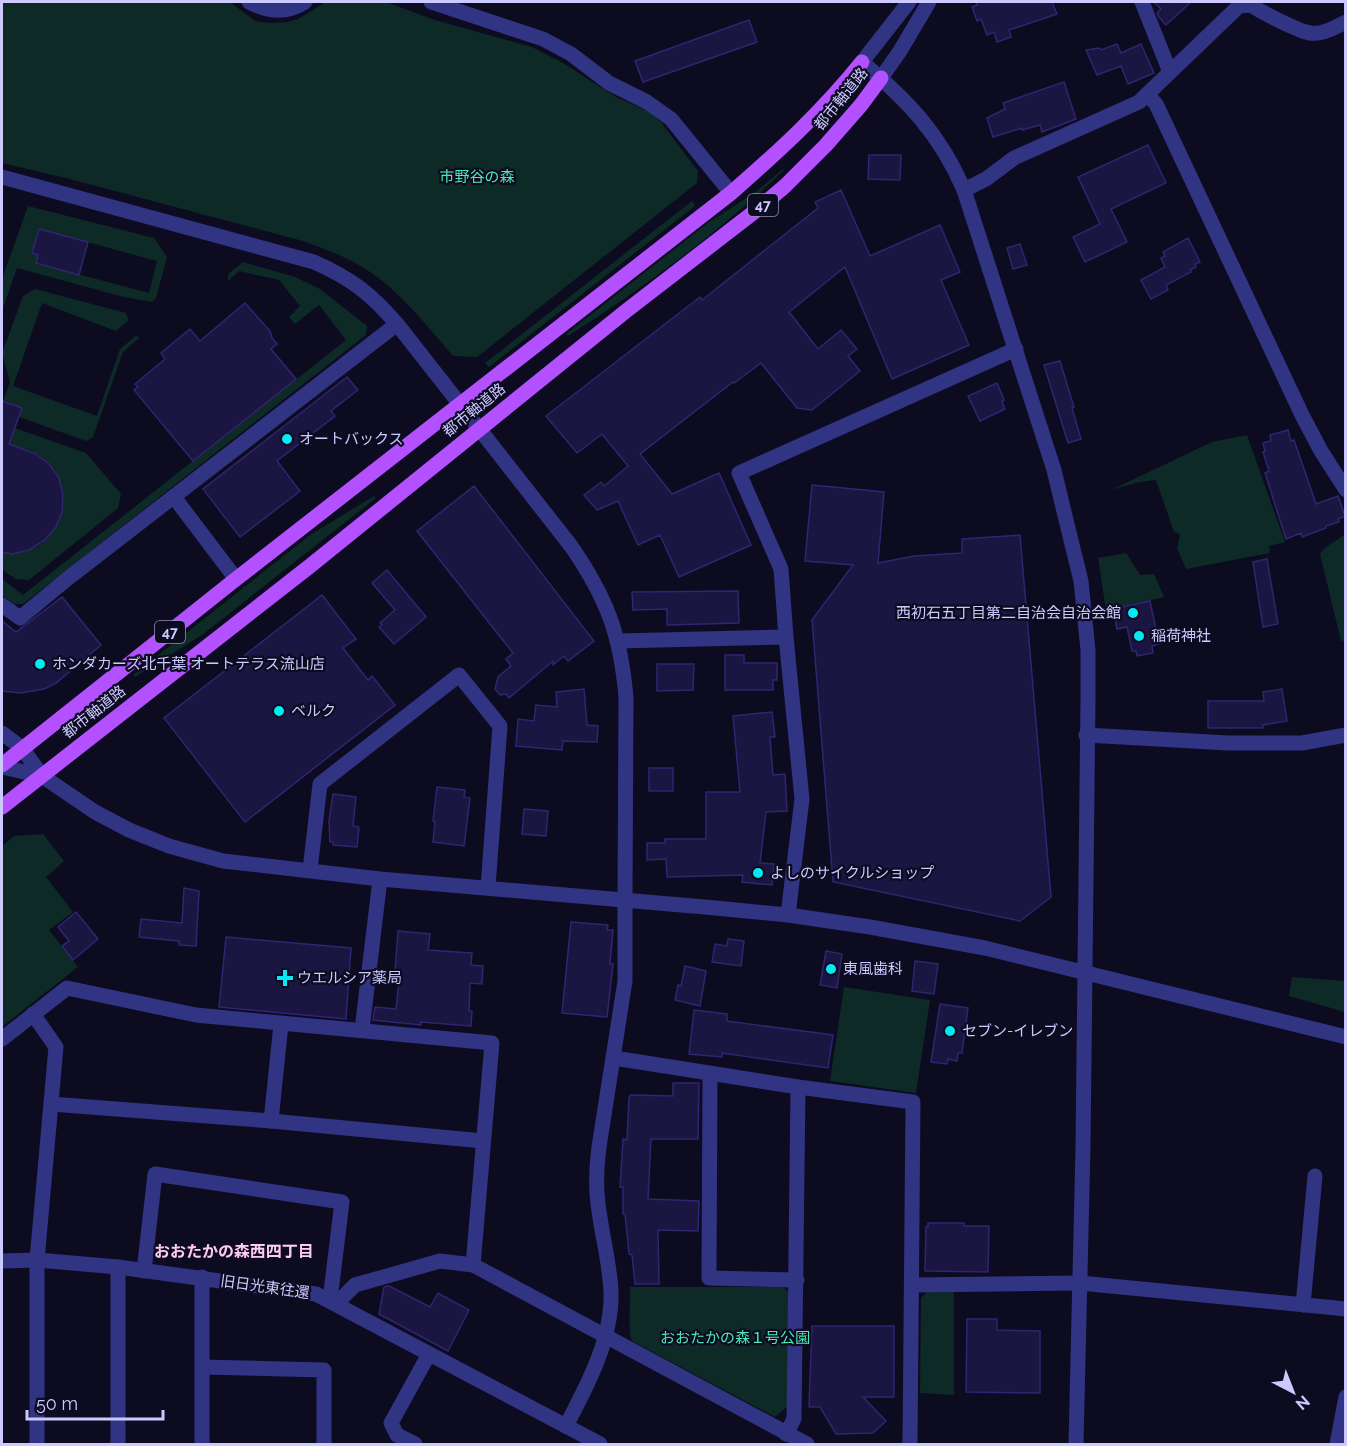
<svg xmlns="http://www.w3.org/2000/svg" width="1347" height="1446" viewBox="0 0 1347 1446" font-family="Raleway,'Noto Sans JP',sans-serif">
  <rect width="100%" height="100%" fill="#0d0b20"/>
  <!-- green -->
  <g fill="#0d2a27" fill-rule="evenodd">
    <path d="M2,2h228l25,19 15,2 17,-1 11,-3 28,-17h60l49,18 97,27 31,16 53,34 34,15 11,10 37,49 -1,12 -220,174 -24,-1c-26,-30 -52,-64 -86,-86 -20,-13 -42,-21 -64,-29l-237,-63 -64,-15z"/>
    <path d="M783,169l1,1c-66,63 -139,117 -216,166l-2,-2 142,-111 49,-32z"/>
    <polygon points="692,201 695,206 489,367 485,363"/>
    <path d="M28,206l126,32 13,19 -11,41 -4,4 -28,-5 -107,-29 -15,43v-32zM39,229l118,32 -8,32 -113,-30 2,-8 -6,-2z"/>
    <polygon points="243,262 295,277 320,289 367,326 366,335 23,604 14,604 2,595 2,579 23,595 346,340 319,305 295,324 289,317 300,306 279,280 239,271 228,281 228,274"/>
    <polygon points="35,289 126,313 129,320 116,331 42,303 13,386 97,416 120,349 137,335 139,338 123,352 93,437 86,441 19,417 22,408 3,401 10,382 2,353 23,296"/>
    <path d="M15,428l71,25 35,41 -3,14 -89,72 -14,-1 -13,-10v-17c79,11 81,-114 0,-104v-14l10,3z"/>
    <polygon points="1247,435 1285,542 1269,546 1270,553 1186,569 1177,548 1180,534 1174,532 1156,480 1139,482 1111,490 1212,442"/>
    <polygon points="374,496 376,498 202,635 135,677 133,675 310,535"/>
    <path d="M1345,534l1,106 -5,1 -21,-87c6,-9 17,-13 25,-20z"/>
    <polygon points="1126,553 1140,575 1154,574 1164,597 1106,610 1098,558"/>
    <polygon points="43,834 64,861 46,877 73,912 49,930 78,967 3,1026 2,846 14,836"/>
    <polygon points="1292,977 1345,981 1345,1012 1289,996"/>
    <polygon points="844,987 930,1000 916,1093 830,1081"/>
    <path d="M630,1287h153l6,5 -2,115 -12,10 -143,-76c-5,-10 -1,-40 -2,-54z"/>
    <polygon points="927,1292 954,1292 954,1395 920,1393 921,1298"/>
  </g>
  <!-- building -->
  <g fill="#1b1542" stroke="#2f2571" stroke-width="1.5">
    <polygon points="976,2 1052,2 1057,14 1009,30 1011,37 997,42 994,32 987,35 981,19 977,21 972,7 977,5"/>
    <polygon points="1154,2 1191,2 1166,25 1158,16 1157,13 1161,9"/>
    <polygon points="749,20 757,42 643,82 635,61"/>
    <polygon points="1117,44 1121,53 1141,44 1154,73 1128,84 1121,66 1097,75 1086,50 1099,48 1101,50"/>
    <polygon points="1064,82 1076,119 1042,132 1040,125 1022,130 1022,128 993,137 987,118 1005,109 1003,103"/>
    <polygon points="1148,145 1166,183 1111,209 1127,242 1085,262 1073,237 1100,224 1078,177"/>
    <polygon points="869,155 901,155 900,180 868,179"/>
    <polygon points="841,190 870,256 940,225 960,272 941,280 969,345 892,379 845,267 789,312 818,349 841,330 857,349 848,356 860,371 812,410 797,408 761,363 734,383 733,382 640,454 672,494 719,473 751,545 679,577 660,535 638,545 618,501 597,510 584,495 601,482 604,486 628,466 602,434 577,453 546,416 700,297 702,300 818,208 815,202"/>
    <polygon points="39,229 88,242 79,275 36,263 38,255 32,253"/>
    <polygon points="1188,238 1200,262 1195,264 1196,267 1190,270 1191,272 1166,285 1168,290 1151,299 1141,280 1165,267 1161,258 1165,256 1163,252"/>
    <polygon points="1020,244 1027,265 1013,269 1007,248"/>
    <polygon points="245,303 270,331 272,338 277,344 271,349 296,379 193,461 134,390 138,387 135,384 165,359 161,353 190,329 200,341"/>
    <polygon points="1060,361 1074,407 1072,408 1081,439 1068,443 1044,365"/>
    <polygon points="347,377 358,390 331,411 335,416 277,461 300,491 240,537 203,489"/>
    <polygon points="997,383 1004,400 1002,401 1005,409 980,421 968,396"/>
    <polygon points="2,401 22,408 9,444 36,454 49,464 59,478 63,495 62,512 56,527 45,540 29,550 12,554 2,552"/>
    <polygon points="1288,430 1291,441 1294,440 1316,504 1338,496 1345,516 1338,519 1339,522 1326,526 1326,528 1302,537 1301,533 1286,539 1265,473 1269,471 1263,452 1265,451 1263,443 1271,441 1270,435"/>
    <polygon points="812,485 884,492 878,563 914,556 962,553 962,539 1020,535 1051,897 1020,921 833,882 812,620 853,565 805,561"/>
    <polygon points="474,486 594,641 568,661 564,656 553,665 553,661 509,698 506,694 500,695 495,689 498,677 511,666 506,659 513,653 417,531"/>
    <polygon points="1267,559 1278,624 1263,627 1253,562"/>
    <polygon points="387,570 426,617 394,644 379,627 382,625 380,623 395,610 372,583"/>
    <polygon points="738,591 739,623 667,625 667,609 633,610 632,592"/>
    <polygon points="322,595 356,639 343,648 368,680 372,676 395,705 245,822 164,718"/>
    <polygon points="62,597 101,645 56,683 44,689 20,693 2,691 2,621 16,632"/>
    <polygon points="1150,601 1159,644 1152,646 1153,653 1137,656 1136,651 1132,651 1127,627 1117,629 1113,609"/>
    <polygon points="725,655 744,655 744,663 777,663 777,680 773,680 773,690 725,690"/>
    <polygon points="657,664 694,664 693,690 657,691"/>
    <polygon points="584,689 587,725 598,726 597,742 563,741 562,750 516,746 518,719 534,721 536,705 557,707 556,692"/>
    <polygon points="1282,689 1287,721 1263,725 1263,728 1208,728 1208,701 1264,701 1263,692"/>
    <polygon points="772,712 775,737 770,737 773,775 785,774 787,811 766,812 760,863 774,864 772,885 742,882 743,875 667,877 666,859 647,860 647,843 665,843 665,839 706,839 706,792 740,792 733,716"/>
    <rect x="649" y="768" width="24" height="23"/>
    <polygon points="437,787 465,790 464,797 470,798 464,846 433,842 435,822 433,821"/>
    <polygon points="333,794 356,797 353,826 359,827 357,847 333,845 333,842 330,842 329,821"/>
    <polygon points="524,809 548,811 546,836 522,834"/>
    <polygon points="184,888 199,891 196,946 179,945 179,941 139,937 141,919 182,923"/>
    <polygon points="76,912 98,939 73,960 62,946 69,941 58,927"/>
    <polygon points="571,922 608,925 607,930 613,930 610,964 613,964 607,1017 562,1013"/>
    <polygon points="398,931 430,934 428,950 472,953 471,965 483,966 482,984 470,983 469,1011 472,1011 471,1026 421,1022 421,1025 373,1020 375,1007 396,1009 400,970 395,970"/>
    <polygon points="226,937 351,948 346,1019 219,1007"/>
    <polygon points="728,939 744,941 741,966 712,962 715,944 727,946"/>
    <polygon points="826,951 842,954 837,988 820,985"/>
    <polygon points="915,961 938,964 934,994 912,991"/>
    <polygon points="685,966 706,971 700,1006 675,1000 678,985 681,986"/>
    <polygon points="940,1004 968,1008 962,1053 958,1053 957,1061 948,1059 947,1064 931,1062"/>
    <polygon points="694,1010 727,1014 727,1021 833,1035 828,1068 722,1053 722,1057 689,1054"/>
    <polygon points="673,1083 699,1083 698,1139 651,1139 648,1199 699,1201 698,1231 658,1230 659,1284 635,1284 632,1255 629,1254 625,1214 623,1214 623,1187 620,1187 623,1139 627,1140 629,1097 631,1095 673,1096"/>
    <polygon points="928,1223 964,1223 964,1226 989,1226 988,1272 925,1271 926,1227 928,1227"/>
    <polygon points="389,1286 430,1307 438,1293 469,1310 448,1351 379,1314 384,1287"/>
    <polygon points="967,1319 997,1319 997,1330 1040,1331 1040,1393 966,1392"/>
    <polygon points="812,1326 894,1326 894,1397 863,1397 886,1421 873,1433 836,1434 820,1407 809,1407"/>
  </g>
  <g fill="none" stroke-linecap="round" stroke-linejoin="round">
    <!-- minor -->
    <g stroke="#313383" stroke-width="15">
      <path d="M249,2c20,10 36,12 56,0"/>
      <polyline points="431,2 543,39 571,54 609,83 647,102 671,119 731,193"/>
      <polyline points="1142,2 1170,72"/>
      <path d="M1247,2c9,8 51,29 63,31 13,2 25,-6 36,-11"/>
      <polyline points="1147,94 1156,104 1302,415 1321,451 1346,490"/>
      <polyline points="964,190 986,179 1014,158 1139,102 1239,6 1251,5"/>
      <polyline points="174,497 236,579"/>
      <polyline points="2,605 20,618 67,579 397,324"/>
      <polyline points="786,637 781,569 739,473 1016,349"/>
      <polyline points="618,641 786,637 802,799 788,915"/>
      <polyline points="1086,735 1228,743 1302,743 1346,735"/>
      <polyline points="310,870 320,784 459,675 500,726 488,887"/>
      <polyline points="33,1014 56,1047 37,1260 37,1444"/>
      <polyline points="362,1030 380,879"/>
      <polyline points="2,1039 67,988 196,1015 492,1043 473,1265"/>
      <polyline points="614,1058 798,1087 913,1102 910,1444"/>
      <polyline points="710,1074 709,1278 797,1280"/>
      <polyline points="51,1104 271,1121 483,1141"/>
      <polyline points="271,1121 281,1024"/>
      <polyline points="2,1261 37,1260 118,1267 316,1294 600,1444"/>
      <polyline points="118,1267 118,1444"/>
      <polyline points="144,1271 155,1174 342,1202 330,1300"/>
      <polyline points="912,1285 1080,1283 1346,1309"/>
      <polyline points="336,1304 355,1285 440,1261 473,1265 807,1444"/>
      <polyline points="1303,1305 1315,1176"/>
      <polyline points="202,1367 324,1370 324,1444"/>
      <path d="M566,1426c21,-40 46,-86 45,-133 -1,-34 -12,-67 -14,-100 -1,-16 0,-31 2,-46l26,-166v-80"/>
      <polyline points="786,1434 794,1419 798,1087"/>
      <polyline points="202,1444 202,1277"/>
      <polyline points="415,1444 397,1435 391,1423 429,1354"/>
      <polyline points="1337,1444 1346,1397"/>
    </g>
    <!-- tertiary -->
    <g stroke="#313383" stroke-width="15">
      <path d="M909,2l-47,60c46,39 78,72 102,128l90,280 14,58 13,53 7,69v49l-5,448 -7,297"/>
      <polyline points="881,78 900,51 929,2"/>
      <path d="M2,177l312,85c38,17 56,31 83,62l174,222c36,52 50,90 55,152l-1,203"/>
      <polyline points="2,733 22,748 42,776 95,812 129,830 169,846 223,861 380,879 716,908 788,915 870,927 985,948 1346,1037"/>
      <polyline points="2,767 42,776"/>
    </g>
    <!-- primary -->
    <g stroke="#b350ff" stroke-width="15">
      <path d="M2,765l234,-186 495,-386c47,-41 92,-82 131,-131"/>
      <polyline points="2,807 310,566 626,311 758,209 785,186 826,145 861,105 881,78"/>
    </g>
  </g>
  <!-- markers -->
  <g fill="#00ebf4" stroke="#0d0b20" stroke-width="2">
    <circle cx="287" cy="439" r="6"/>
    <circle cx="1133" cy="613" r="6"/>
    <circle cx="1139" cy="636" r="6"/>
    <circle cx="40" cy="664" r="6"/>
    <circle cx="279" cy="711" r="6"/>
    <circle cx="758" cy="873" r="6"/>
    <circle cx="831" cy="969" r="6"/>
    <path d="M282 969h6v6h6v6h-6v6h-6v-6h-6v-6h6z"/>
    <circle cx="950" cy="1031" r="6"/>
  </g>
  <g text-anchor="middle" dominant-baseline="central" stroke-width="4.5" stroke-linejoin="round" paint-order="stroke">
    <!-- shield labels -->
    <g fill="#0d0b20" stroke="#9390bc" stroke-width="1.5">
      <rect x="748" y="194" width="30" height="22" rx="4.5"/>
      <rect x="155" y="621" width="30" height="22" rx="4.5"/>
    </g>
    <g font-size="14" font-weight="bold" fill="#ccc9ff">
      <text x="763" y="205">47</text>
      <text x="170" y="632">47</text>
    </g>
    <!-- street labels -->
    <g font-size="15" fill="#ccc9ff" stroke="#0d0b20">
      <text transform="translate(841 99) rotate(-51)">都市軸道路</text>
      <text transform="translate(474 410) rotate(-39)">都市軸道路</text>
      <text transform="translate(94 712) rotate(-38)">都市軸道路</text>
      <text transform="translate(265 1287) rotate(8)">旧日光東往還</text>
    </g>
    <!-- park labels -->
    <g font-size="15" fill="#4ce9b8" stroke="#0d0b20">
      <text x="477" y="177">市野谷の森</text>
      <text x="735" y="1338">おおたかの森１号公園</text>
    </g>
    <!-- poi labels -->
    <g font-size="15" fill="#ccc9ff" stroke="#0d0b20" text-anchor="start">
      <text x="299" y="439">オートバックス</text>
      <text x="1121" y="613" text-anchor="end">西初石五丁目第二自治会自治会館</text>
      <text x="1151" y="636">稲荷神社</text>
      <text x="52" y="664">ホンダカーズ北千葉 オートテラス流山店</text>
      <text x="291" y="711">ベルク</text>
      <text x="770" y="873">よしのサイクルショップ</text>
      <text x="843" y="969">東風歯科</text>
      <text x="297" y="978">ウエルシア薬局</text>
      <text x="962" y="1031">セブン-イレブン</text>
    </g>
    <!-- neighbourhood labels -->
    <g font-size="16" font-weight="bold" fill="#ffcbef" stroke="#0d0b20">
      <text x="234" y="1251">おおたかの森西四丁目</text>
    </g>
  </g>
  <!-- border -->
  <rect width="1347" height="1446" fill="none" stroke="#ccc9ff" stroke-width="6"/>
  <!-- north arrow -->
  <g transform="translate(1293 1392) rotate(138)" stroke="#0d0b20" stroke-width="4.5" paint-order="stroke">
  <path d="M0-4.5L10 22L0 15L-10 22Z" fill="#ccc9ff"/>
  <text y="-9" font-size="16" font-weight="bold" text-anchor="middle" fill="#ccc9ff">N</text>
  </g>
  <!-- scale -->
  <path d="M27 1410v9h136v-9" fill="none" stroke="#ccc9ff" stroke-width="3"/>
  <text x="36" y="1410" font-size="18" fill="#ccc9ff" stroke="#0d0b20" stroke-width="4.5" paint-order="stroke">50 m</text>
</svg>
